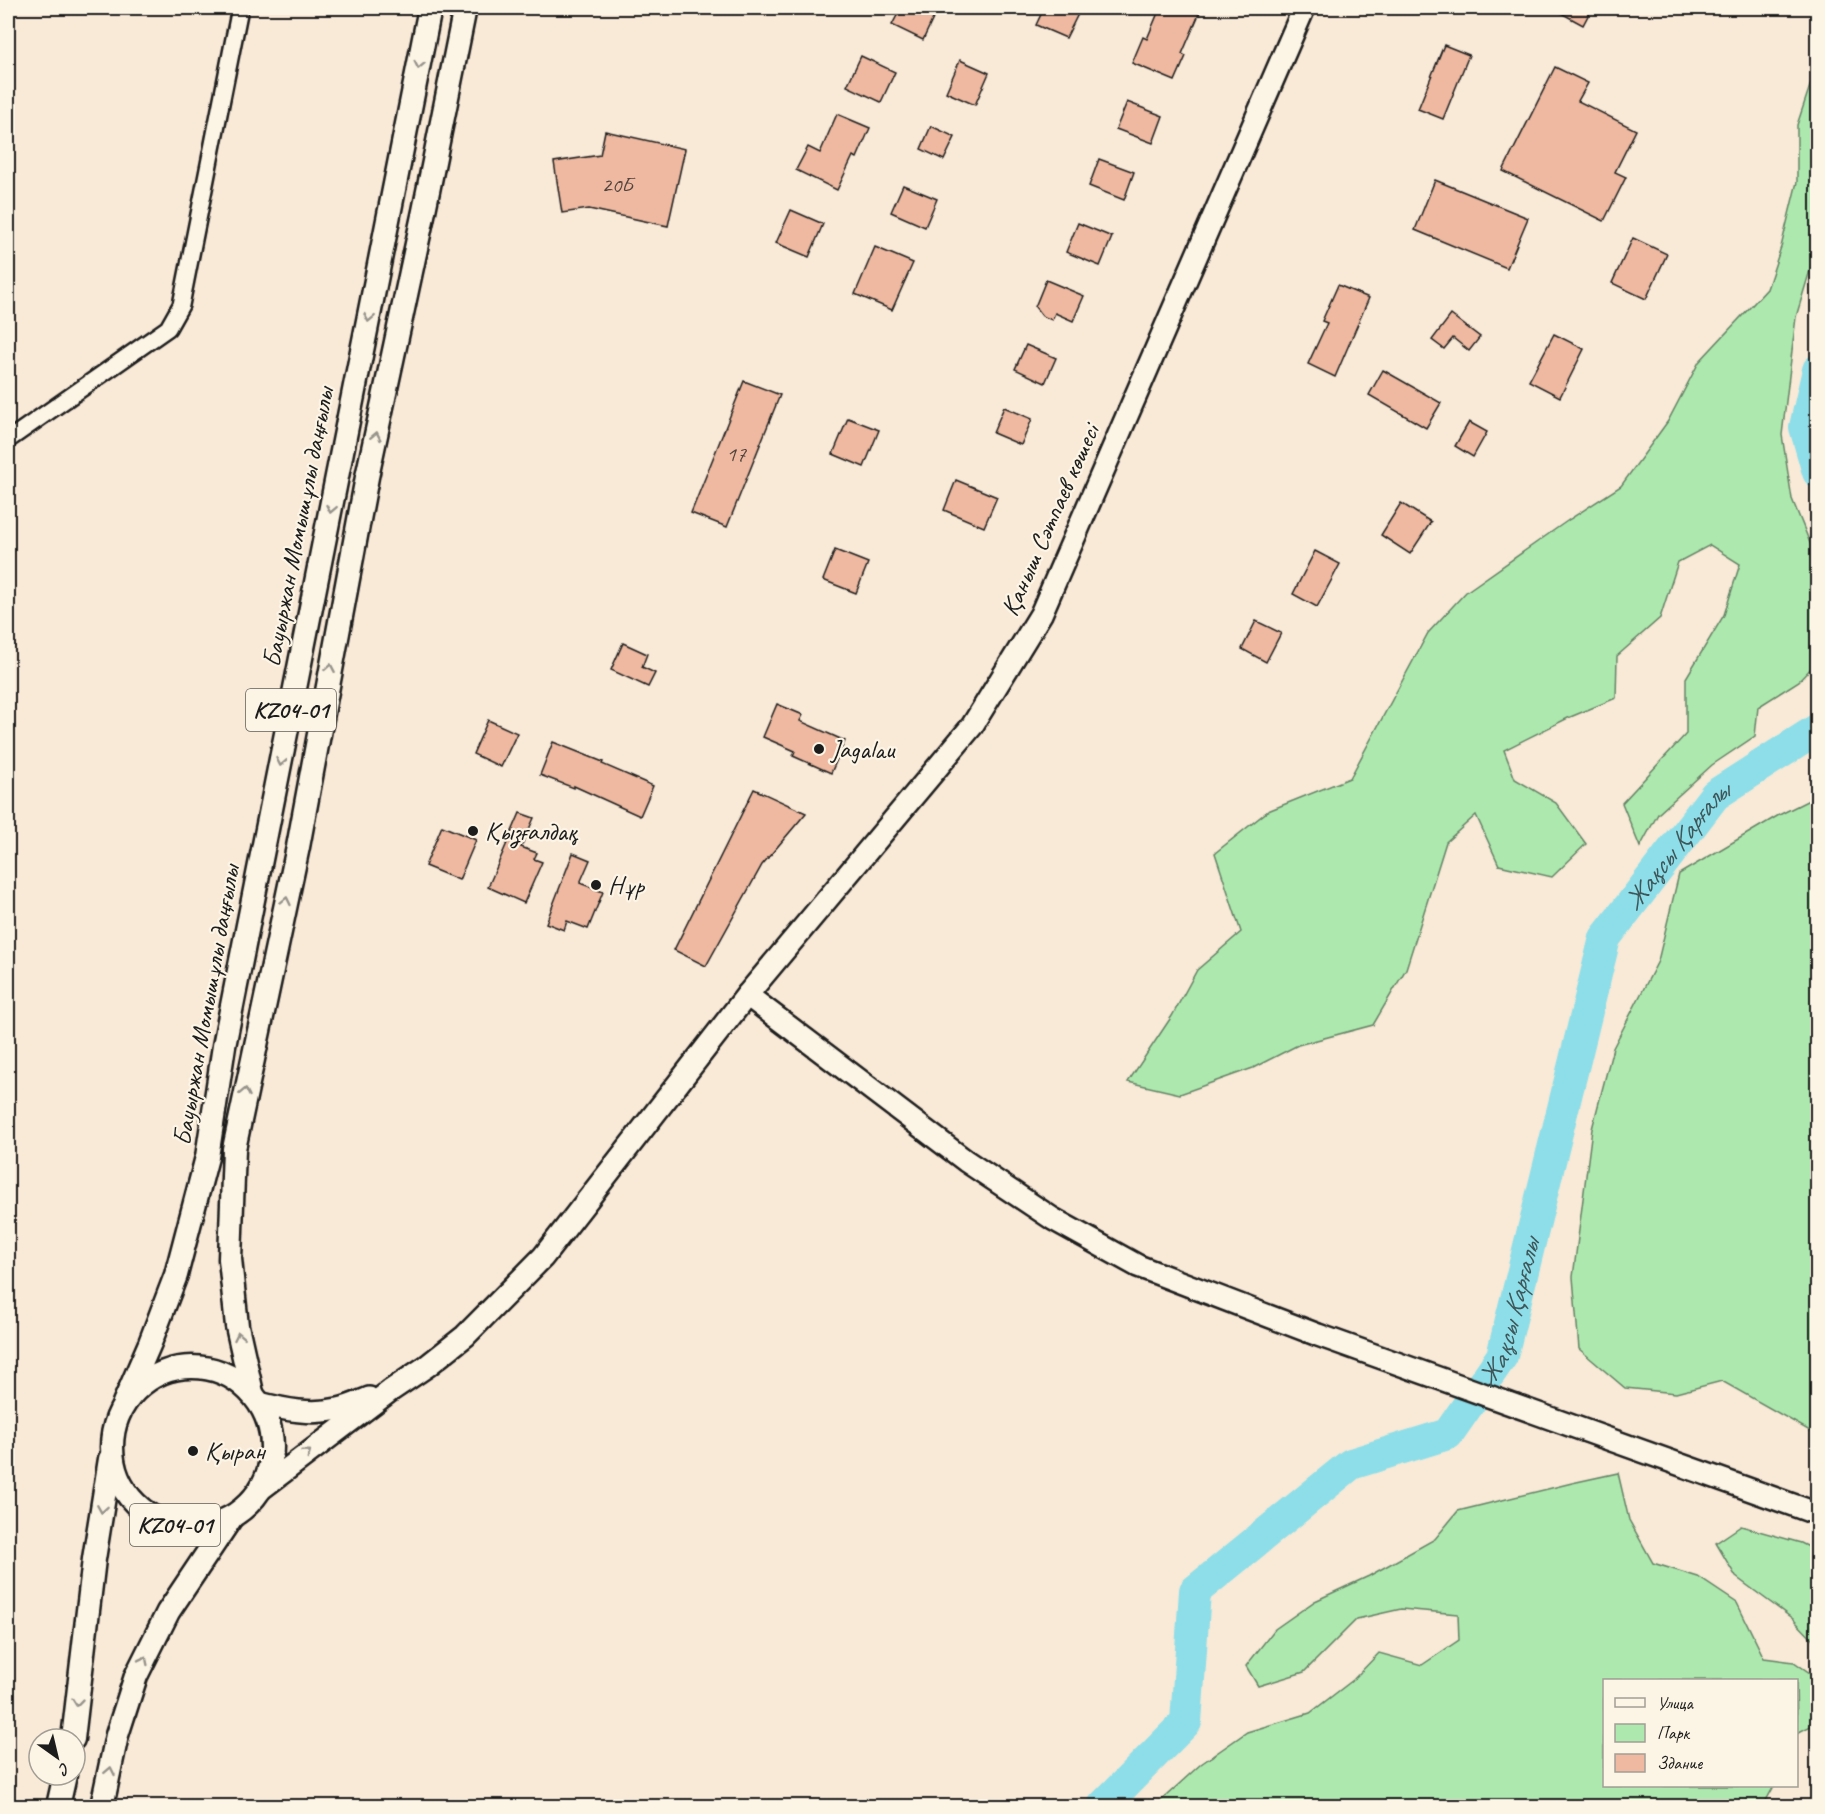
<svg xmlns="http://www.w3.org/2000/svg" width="1825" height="1814" viewBox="0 0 1825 1814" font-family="Caveat,sans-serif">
  <rect width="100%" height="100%" fill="#f9e9d7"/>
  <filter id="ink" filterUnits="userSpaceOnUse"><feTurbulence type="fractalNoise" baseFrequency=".0167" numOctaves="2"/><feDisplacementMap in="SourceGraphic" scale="12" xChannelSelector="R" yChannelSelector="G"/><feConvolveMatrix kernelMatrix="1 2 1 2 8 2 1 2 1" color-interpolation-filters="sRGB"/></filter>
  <g filter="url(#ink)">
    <!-- green -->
    <g fill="#ade9ae" stroke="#648265" stroke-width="1.5">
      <polygon points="1817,65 1817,247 1796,317 1782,435 1792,499 1817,560 1817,662 1799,681 1758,707 1755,736 1712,765 1658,814 1640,847 1622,803 1686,734 1686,678 1724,615 1740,564 1710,545 1678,562 1660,618 1617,656 1616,698 1568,718 1504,750 1515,779 1556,803 1586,844 1552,877 1499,865 1476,815 1446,842 1406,969 1373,1025 1298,1045 1253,1068 1180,1094 1128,1082 1172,1016 1197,970 1241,932 1215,853 1268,811 1350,778 1428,633 1466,592 1570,519 1621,486 1668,421 1699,362 1767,289 1781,247 1797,182 1797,125"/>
      <polygon points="1817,796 1817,1435 1722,1381 1676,1393 1625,1388 1579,1349 1573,1277 1592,1129 1613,1048 1658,961 1679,874 1779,815"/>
      <polygon points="1618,1473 1629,1520 1653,1563 1698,1577 1737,1603 1764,1658 1794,1662 1817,1678 1817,1718 1811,1726 1797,1733 1796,1680 1604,1680 1604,1786 1774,1786 1763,1806 1155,1806 1201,1764 1247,1732 1310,1713 1353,1680 1379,1653 1422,1665 1459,1640 1458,1614 1401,1609 1357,1619 1304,1672 1258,1686 1246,1666 1275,1629 1315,1601 1369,1576 1435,1539 1458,1511 1572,1483"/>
      <polygon points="1741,1526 1801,1543 1817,1551 1817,1644 1793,1619 1736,1577 1716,1543"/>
    </g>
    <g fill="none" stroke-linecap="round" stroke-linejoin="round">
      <!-- river -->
      <g stroke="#8ddee8" stroke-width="32">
        <polyline points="1818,370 1805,427 1818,472"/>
        <path id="s1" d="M1103,1806l83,-84 9,-131 156,-127 97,-30 54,-78 103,-418 110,-143 103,-66"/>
      </g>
    </g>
    <!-- building -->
    <g fill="#eeb9a0" stroke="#1c1c1c" stroke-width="1.5">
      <polygon points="901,8 938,8 923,40 892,25"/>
      <polygon points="1044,8 1081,8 1066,38 1036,25"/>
      <polygon points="1160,8 1189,8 1200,12 1182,54 1186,56 1175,81 1132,63 1143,37 1147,39"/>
      <polygon points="1552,8 1592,8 1583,25"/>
      <polygon points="1444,45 1469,55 1443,119 1418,109"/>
      <polygon points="861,56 895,72 881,102 847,86"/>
      <polygon points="960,60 989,73 975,105 946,92"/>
      <polygon points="1555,67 1588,83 1578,101 1636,130 1615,172 1626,177 1604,221 1503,171"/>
      <polygon points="1127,102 1163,116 1153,143 1116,129"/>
      <polygon points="837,114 870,128 857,158 853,156 837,190 796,170 808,147 820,153"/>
      <polygon points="931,126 955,137 944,160 921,149"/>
      <polygon points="605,131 685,149 668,226 589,209 562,213 554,162 600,155"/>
      <polygon points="1099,159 1134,172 1124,200 1089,186"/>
      <polygon points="1435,180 1528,218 1507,268 1415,230"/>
      <polygon points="903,185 937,199 925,227 891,212"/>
      <polygon points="791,210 823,224 809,257 776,243"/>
      <polygon points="1078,223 1112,237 1100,266 1066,252"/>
      <polygon points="1633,238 1667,254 1646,299 1612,283"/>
      <polygon points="875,247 913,263 892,310 855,294"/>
      <polygon points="1046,280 1084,296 1073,321 1055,313 1052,320 1042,316 1035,307"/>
      <polygon points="1338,285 1369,298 1335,377 1308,364 1327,323 1322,321"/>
      <polygon points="1451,315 1480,337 1469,351 1453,338 1444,349 1432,340"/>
      <polygon points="1554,334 1584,349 1560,397 1529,381"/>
      <polygon points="1026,345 1056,358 1045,383 1015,369"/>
      <polygon points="1383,370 1441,403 1426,428 1369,395"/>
      <polygon points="744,381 780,395 727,527 691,513"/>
      <polygon points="1004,407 1032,419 1021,445 993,433"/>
      <polygon points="848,418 879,430 864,467 833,454"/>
      <polygon points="1469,422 1487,432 1473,457 1455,446"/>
      <polygon points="956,480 997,497 984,527 944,510"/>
      <polygon points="1401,503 1431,522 1410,554 1381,535"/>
      <polygon points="835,550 868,563 856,593 823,580"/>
      <polygon points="1315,551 1340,564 1317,607 1293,594"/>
      <polygon points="1256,621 1281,633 1266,662 1242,649"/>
      <polygon points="623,643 647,654 642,667 655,673 648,687 611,670"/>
      <polygon points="777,704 803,715 800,721 845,741 831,773 793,756 795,751 763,737"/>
      <polygon points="488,720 517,733 501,767 473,754"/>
      <polygon points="553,742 603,762 602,764 653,786 640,816 574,786 574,788 540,775"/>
      <polygon points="754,789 806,813 762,865 706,966 674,950"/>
      <polygon points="520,813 534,818 521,847 537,853 534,859 542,862 524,903 488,887"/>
      <polygon points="442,826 476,840 459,880 425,866"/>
      <polygon points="573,853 590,860 580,883 603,892 588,929 567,921 564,930 546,923"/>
    </g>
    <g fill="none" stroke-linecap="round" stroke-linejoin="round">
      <defs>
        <polyline id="street" points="8,440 168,328 181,305 240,8"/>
        <g id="secondary">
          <polyline points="747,995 972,726 1041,614 1304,8"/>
          <path d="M259,1403c26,7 53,12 79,6 11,-2 21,-7 31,-11"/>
          <polyline points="261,1489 390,1391 427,1366 465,1336 543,1257 747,995 966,1161 1053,1219 1138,1266 1318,1335 1818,1514"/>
        </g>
        <g id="primary">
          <circle cx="192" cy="1447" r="80"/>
          <polyline points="252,1393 237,1326 230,1259 234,1149 298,847 367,477 424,211 465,8"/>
          <polyline points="124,1403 150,1343 176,1275 207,1157 224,1046 430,8"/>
          <polyline points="73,1739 94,1559 110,1459"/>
          <polyline points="58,1806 65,1775"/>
          <polyline points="102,1806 117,1735 136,1676 168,1612 231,1518"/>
        </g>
      </defs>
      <!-- street casing -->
      <use href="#street" stroke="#1c1c1c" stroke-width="20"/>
      <!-- secondary casing -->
      <use href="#secondary" stroke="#1c1c1c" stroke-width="26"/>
      <!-- primary casing -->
      <use href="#primary" stroke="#1c1c1c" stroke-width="27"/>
      <!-- street -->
      <use href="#street" stroke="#fcf5e5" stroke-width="15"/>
      <!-- secondary -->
      <use href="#secondary" stroke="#fcf5e5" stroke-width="21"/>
      <!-- primary -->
      <use href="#primary" stroke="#fcf5e5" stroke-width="22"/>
    </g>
    <!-- one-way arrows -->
    <defs><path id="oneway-chevron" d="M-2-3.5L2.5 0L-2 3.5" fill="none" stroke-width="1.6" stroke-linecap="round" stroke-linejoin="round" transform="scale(1.5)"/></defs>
    <g stroke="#97938b">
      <use href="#oneway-chevron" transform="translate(419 65) rotate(101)"/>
      <use href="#oneway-chevron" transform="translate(369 318) rotate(101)"/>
      <use href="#oneway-chevron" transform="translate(376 436) rotate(-78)"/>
      <use href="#oneway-chevron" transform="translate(331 509) rotate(101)"/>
      <use href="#oneway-chevron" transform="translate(330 668) rotate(-80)"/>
      <use href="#oneway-chevron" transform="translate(281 762) rotate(101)"/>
      <use href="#oneway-chevron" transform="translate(286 901) rotate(-78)"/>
      <use href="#oneway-chevron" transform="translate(245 1092) rotate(-79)"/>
      <use href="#oneway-chevron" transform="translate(239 1336) rotate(-101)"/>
      <use href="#oneway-chevron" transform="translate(307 1453) rotate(-37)"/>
      <use href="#oneway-chevron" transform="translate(102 1509) rotate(99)"/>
      <use href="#oneway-chevron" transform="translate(144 1660) rotate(-64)"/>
      <use href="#oneway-chevron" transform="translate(77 1702) rotate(96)"/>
      <use href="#oneway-chevron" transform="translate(110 1771) rotate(-79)"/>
    </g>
  </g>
  <!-- markers -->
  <g fill="#1c1c1c" stroke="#fcf5e5" stroke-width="2">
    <circle cx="819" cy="749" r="6"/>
    <circle cx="473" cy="831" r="6"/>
    <circle cx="596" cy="885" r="6"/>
    <circle cx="193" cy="1451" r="6"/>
  </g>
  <g text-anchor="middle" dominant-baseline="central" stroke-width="4.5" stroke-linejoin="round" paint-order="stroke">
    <!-- number labels -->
    <g font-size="22" fill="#50433d">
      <text x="617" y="185">20Б</text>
      <text x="736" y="454">17</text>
    </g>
    <!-- shield labels -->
    <g fill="#fcf5e5" stroke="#5f5d58" stroke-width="1.5">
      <rect x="246" y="689" width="90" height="42" rx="4.5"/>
      <rect x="130" y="1504" width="90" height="42" rx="4.5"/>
    </g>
    <g font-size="24" font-weight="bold" fill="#1c1c1c">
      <text x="291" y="710">KZ04-01</text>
      <text x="175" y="1525">KZ04-01</text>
    </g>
    <!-- street labels -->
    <g font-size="26" fill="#1c1c1c" stroke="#fcf5e5">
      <text transform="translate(1050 520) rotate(-66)">Қаныш Сәтпаев көшесі</text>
      <text transform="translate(298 527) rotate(-79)">Бауыржан Момышұлы даңғылы</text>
      <text transform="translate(206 1005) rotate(-80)">Бауыржан Момышұлы даңғылы</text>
    </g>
    <!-- poi labels -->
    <g font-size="26" fill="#1c1c1c" stroke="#fcf5e5" text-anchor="start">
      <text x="831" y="749">Jagalau</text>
      <text x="485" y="831">Қызғалдақ</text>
      <text x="608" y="885">Нұр</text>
      <text x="205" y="1451">Қыран</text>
    </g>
    <!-- water labels -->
    <g font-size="27" font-style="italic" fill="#3e5659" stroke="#fcf5e5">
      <text stroke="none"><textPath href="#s1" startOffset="1194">Жақсы Қарғалы</textPath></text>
      <text stroke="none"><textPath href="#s1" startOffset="690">Жақсы Қарғалы</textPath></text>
    </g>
  </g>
  <!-- margin -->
  <rect width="1825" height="1814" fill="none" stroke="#fcf5e5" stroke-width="30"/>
  <rect x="15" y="15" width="1795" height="1784" fill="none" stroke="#1c1c1c" stroke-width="2" filter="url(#ink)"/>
  <!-- legend -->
  <rect x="1603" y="1679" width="195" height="108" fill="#fcf5e5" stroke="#a29e95" stroke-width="1.5"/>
  <rect x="1615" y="1698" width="30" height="9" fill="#fcf5e5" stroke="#a29e95" stroke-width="1.5"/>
  <text x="1657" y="1709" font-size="18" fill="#1c1c1c">Улица</text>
  <rect x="1615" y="1724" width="30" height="18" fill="#ade9ae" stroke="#a29e95" stroke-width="1.5"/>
  <text x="1657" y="1739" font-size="18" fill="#1c1c1c">Парк</text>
  <rect x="1615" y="1754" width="30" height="18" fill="#eeb9a0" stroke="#a29e95" stroke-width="1.5"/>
  <text x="1657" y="1769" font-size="18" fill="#1c1c1c">Здание</text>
  <!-- north arrow -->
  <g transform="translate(57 1757) rotate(146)"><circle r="28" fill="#fcf5e5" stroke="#a29e95" stroke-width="1.5"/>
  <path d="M0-4.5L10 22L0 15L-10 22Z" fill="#1c1c1c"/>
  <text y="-9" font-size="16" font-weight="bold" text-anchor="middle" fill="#1c1c1c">С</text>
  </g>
</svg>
